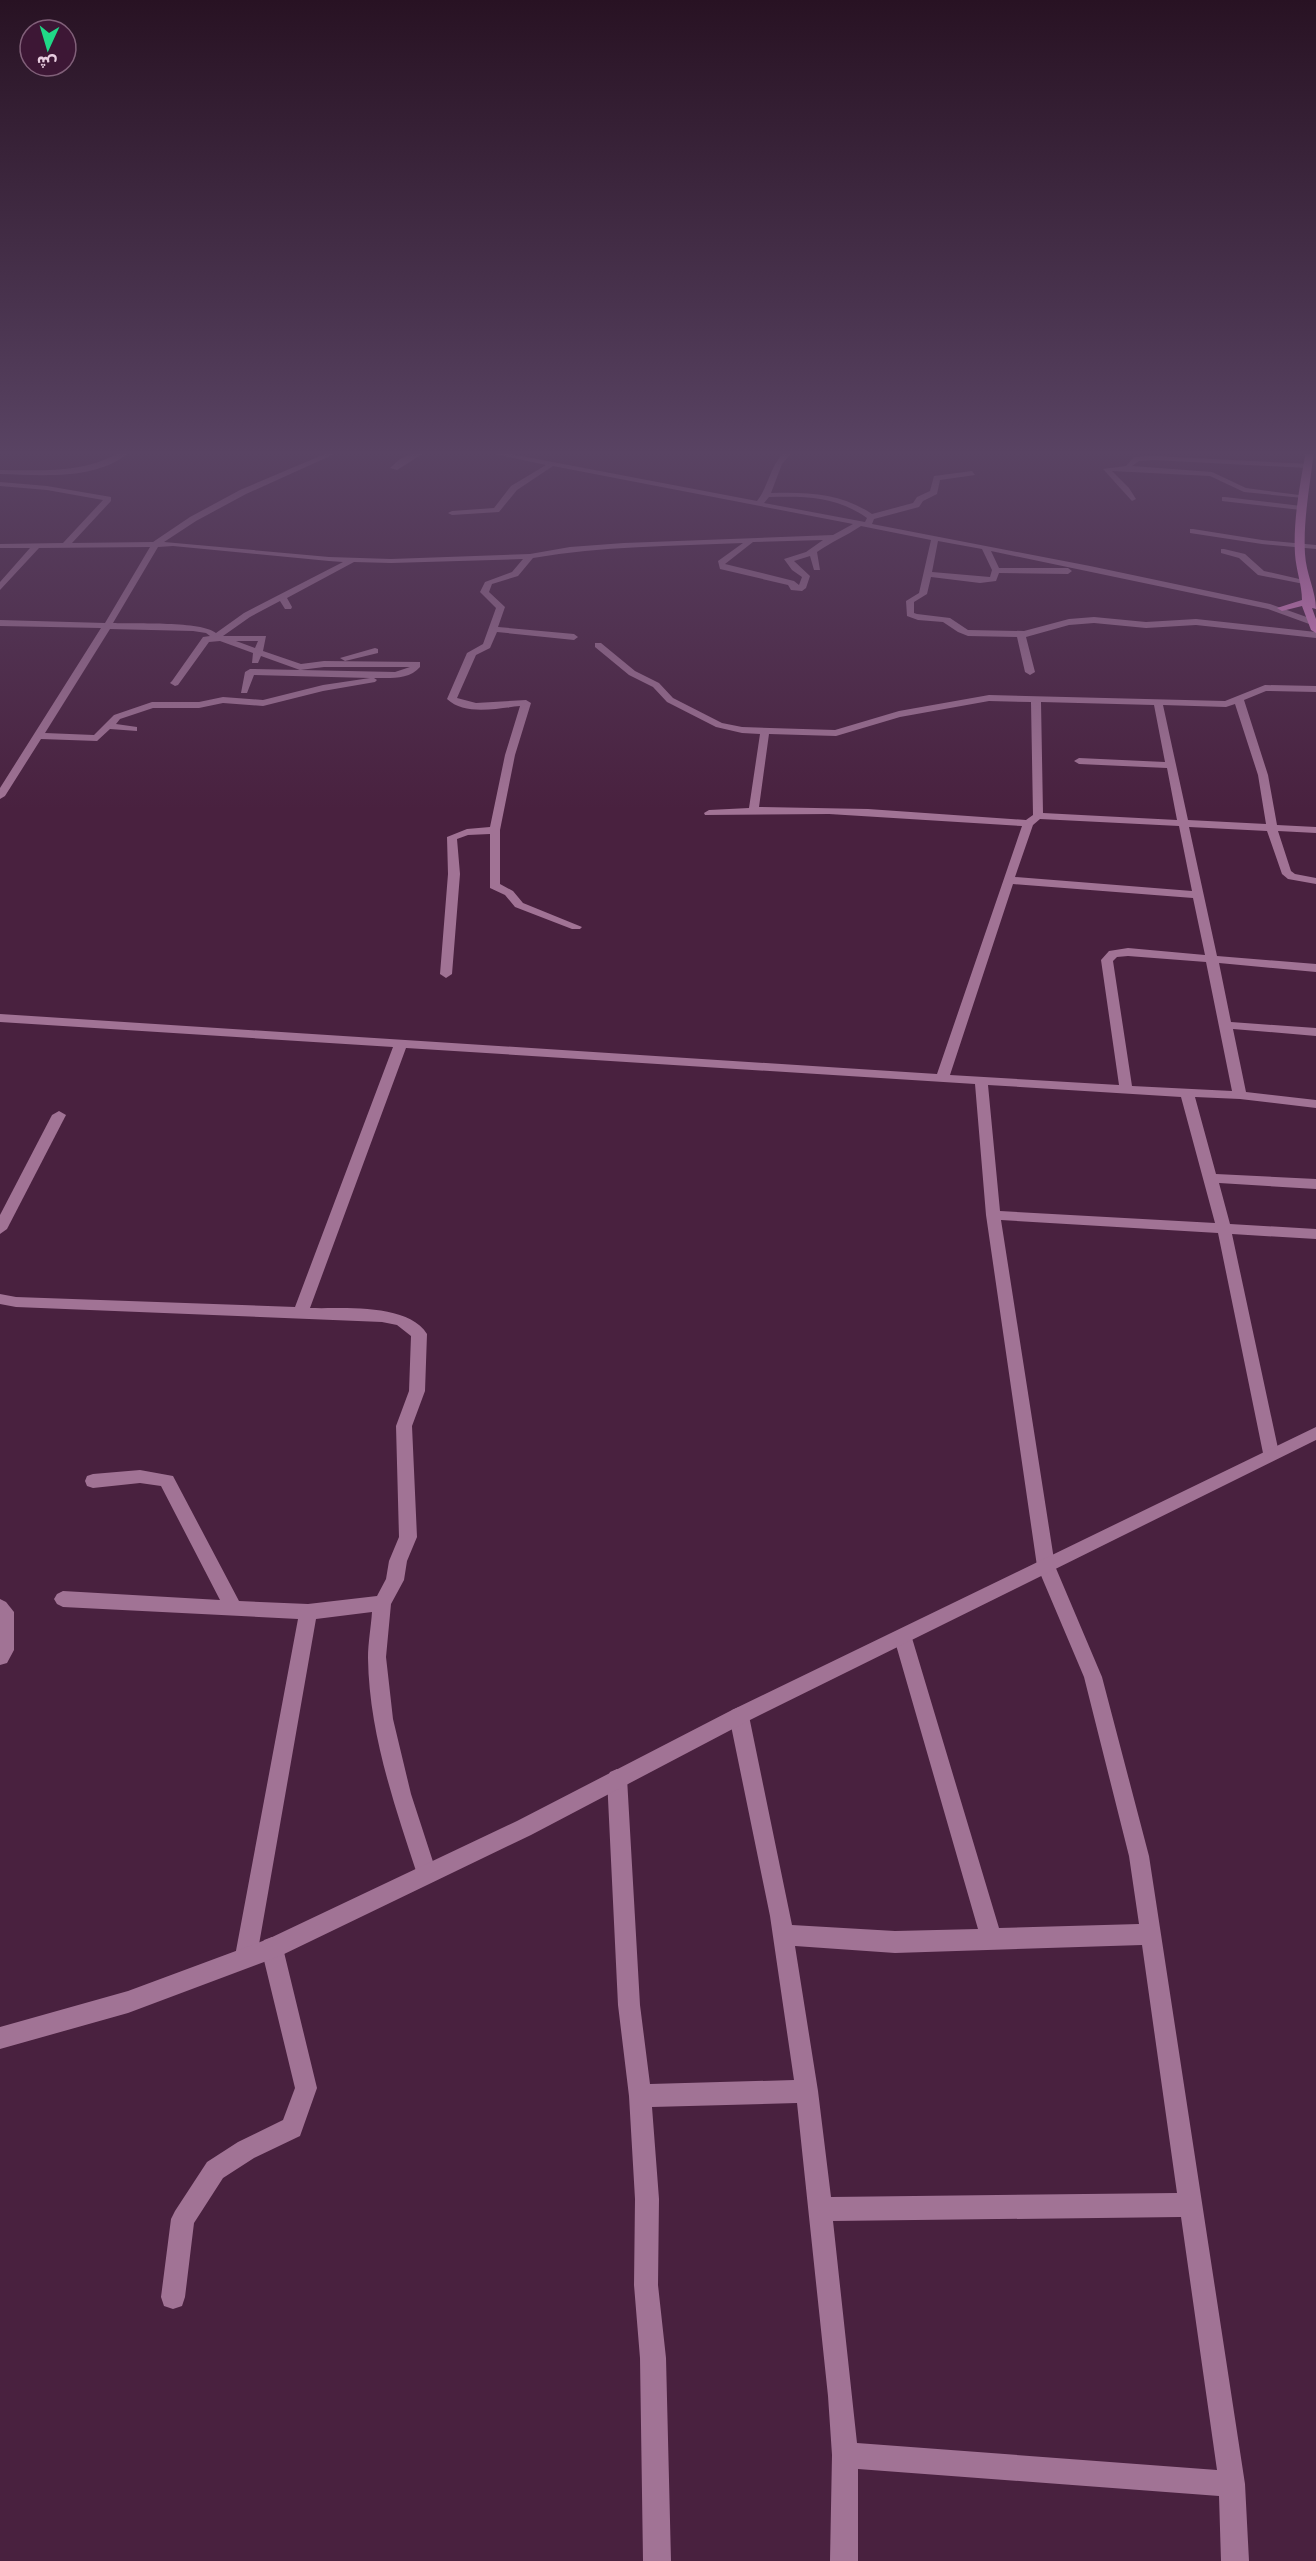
<svg xmlns="http://www.w3.org/2000/svg" width="1316" height="2561" viewBox="0 0 1316 2561" font-family="Rubik,Cairo,sans-serif">
  <rect width="100%" height="100%" fill="#49213f"/>
  <g fill="none" stroke-linecap="round" stroke-linejoin="round">
    <!-- street -->
    <g fill="#a17395" fill-rule="evenodd">
      <path d="M122,451h9c-34,30 -89,24 -131,23v-4c42,0 85,4 122,-19z"/>
      <path d="M332,451h9l-95,43 -50,27 -32,21 165,15 62,2 139,-5 40,-7 54,-4 209,-8 20,-11 -300,-58 -36,24 -18,22 -47,3 -4,-2 4,-2 42,-3 17,-22 35,-21 -64,-14h13l262,50c12,-15 13,-37 29,-50h7l-11,13 -11,29c37,-1 70,0 101,21l41,-11 4,-6 13,-6 4,-15 38,-5 3,4 -35,5 -3,14 -14,7 -4,6 -45,12 -2,5 218,42 180,38 45,16 1,3 -4,2 -44,-16 -277,-58 8,17h69l4,3 -4,3 -69,-1 -3,8 -16,2 -49,-6 -4,17 -13,8v11l3,1 33,4 18,12 56,1 45,-12 25,-2 52,5 50,-3 120,13v6l-120,-13 -50,3 -52,-5 -25,2 -43,12 9,35 -5,3 -5,-3 -8,-35 -49,-1 -10,-4 -15,-10 -25,-2 -11,-4 -1,-15 13,-8 12,-53 -70,-14c-15,10 -30,16 -44,26l3,18h-6l-4,-14 -16,5 16,15 -4,12 -4,3 -11,-1 -3,-5 -68,-16 -2,-8 25,-18c-71,3 -141,3 -210,15l-15,18 -26,8 -3,8 16,15 -7,20 76,7 4,3 -4,3 -77,-8 -7,16 -14,7 -19,43 19,5 50,-3 5,3 -16,52 -15,75v54l13,7 10,12 59,24 -2,2h-8l-57,-22 -10,-12 -15,-7v-54l-22,1 -11,4 3,35 -8,100 -6,4 -6,-4 8,-100 -1,-37 20,-8 23,-2 15,-72 15,-49c-22,2 -55,10 -73,-7l20,-46 16,-9 13,-36 -16,-16 5,-10 27,-10 11,-13 -132,4 -37,-1 -67,36 5,9 -1,2h-6l-5,-8 -30,16 -27,19h43l-3,15 38,13 23,-3 96,1v5c-11,13 -31,11 -46,11l3,2 -2,2 -52,9 -60,15 -40,-3 -24,5h-46l-33,11 -4,5 21,3v4l-27,-2 -13,12 -56,-2 -36,57 -5,3v-11l101,-160 -101,-2v-6l105,3 45,-76 -111,1 -39,42v-8l30,-34h-30v-4l63,-1 40,-43 -56,-10 -47,-4v-4l47,4 64,11v4l-39,42 81,-1 37,-25 50,-27zM769,497c36,-1 67,-1 98,21l-2,4 -101,-19zM823,540l-17,12 -22,7 8,11 10,7 -3,8 -5,-4 -69,-17 28,-22zM938,541l44,8 10,21 -2,7 -58,-5zM173,546l156,15 14,1 -99,51 -28,20c-14,-12 -81,-9 -103,-10l45,-76zM110,629l83,2 13,2 4,3 -7,1 -31,44 -2,2 5,3 3,-1 31,-43 11,-1 33,12 -1,10h6l3,-7 39,14 24,-3h86l-15,5 -145,-3 -5,3 -4,21h6l7,-18 116,3 -47,7 -60,15 -40,-3 -24,5h-47l-38,13 -20,20 -49,-2zM236,641h22l-3,7z"/>
      <polygon points="418,451 427,451 397,470 390,468 400,459"/>
      <polygon points="1154,456 1311,464 1308,468 1154,460 1139,461 1132,466 1212,472 1246,488 1307,496 1303,498 1244,492 1210,476 1112,471 1129,488 1136,499 1132,501 1103,469 1126,466 1134,457"/>
      <polygon points="1225,497 1301,506 1305,508 1301,510 1222,501 1222,497"/>
      <polygon points="1193,529 1262,540 1316,545 1316,549 1262,544 1190,533 1190,529"/>
      <polygon points="1224,549 1245,554 1264,571 1308,581 1304,584 1258,575 1239,558 1221,553 1221,549"/>
      <path d="M595,643h6l34,28 24,12 14,15 49,25 20,4 93,3 64,-19 90,-16 236,6 40,-16 51,1v6l-50,-1 -22,9 24,75 9,50 39,2v6l-38,-2 13,40 4,3 21,4v6l-28,-5 -6,-5 -15,-43 -78,-4 28,129 99,8v8l-97,-9 12,59 85,6v8l-83,-7 13,63 70,8v8l-76,-9 -45,-2 21,77 100,5v10l-97,-6 11,41 86,5v10l-84,-5 47,219 -2,5 -6,2 -6,-2 -2,-5 -45,-220 -217,-13 54,346 47,111 47,179 96,628 4,77h-28l-2,-65 -361,-27v92h-28l2,-106 -4,-59 -31,-293 -145,4 7,92 -1,86 8,73 5,203h-28l-3,-203 -6,-73 1,-86 -6,-103 -11,-91 -11,-227 3,-6 7,-3 7,3 3,6 13,227 10,79 144,-4 -24,-164 -41,-200 3,-6 7,-3 7,3 3,6 43,209 103,6 83,-2 -84,-291 3,-6 6,-2 6,2 3,6 87,290 140,-4 -10,-68 -45,-179 -47,-111 -51,-351 -11,-131 -569,-36 -96,260c32,1 98,-5 117,26l-2,57 -13,35 5,111 -10,24 -3,19 -13,24 -5,53 7,62 18,75 26,80 -3,7 -7,3 -7,-3 -3,-7c-23,-70 -48,-142 -49,-216 0,-15 3,-31 4,-46l-56,7 -59,337 -3,8 -8,3 -8,-3 -3,-8 63,-337 -235,-12 -6,-3 -3,-5 3,-5 6,-3 157,9 -59,-114 -21,-3 -47,5 -6,-2 -2,-5 2,-5 6,-2 47,-4 33,6 66,125 69,3 69,-8 9,-17 3,-18 10,-24 -3,-111 13,-35 2,-55 -14,-11 -15,-3 -366,-15 -16,-3v-10l16,3 279,10 98,-260 -393,-25v-8l937,60 85,-248 -193,-12 -124,1 -1,-2 5,-3 40,-2 11,-74 -18,-1 -26,-6 -49,-25 -14,-15 -24,-12 -34,-28zM989,701l42,1 2,113 -7,5 -158,-11 -109,-2 10,-73 67,2 64,-19zM1041,702l113,3 11,57 -86,-4 -5,3 5,3 88,4 10,52 -134,-7zM1235,704l23,71 8,49 -78,-4 -25,-115 63,2zM1040,819l139,7 13,65 -177,-14 18,-52zM1013,884l180,14 12,57 -77,-7 -19,3 -8,9 18,125 -169,-10zM1128,956l78,6 26,129 -100,-5 -19,-125 4,-4zM988,1085l193,12 34,126 -215,-12zM1142,1945l35,248 -346,4 -13,-106 -23,-145 100,7zM1181,2217l36,253 -360,-27 -24,-222z"/>
      <polygon points="375,648 378,649 378,653 345,661 340,658"/>
      <polygon points="59,1111 66,1115 7,1229 0,1234 0,1215 52,1115"/>
      <polygon points="0,1599 6,1602 14,1612 14,1650 7,1663 0,1665"/>
      <polygon points="272,1937 280,1940 283,1948 317,2088 300,2136 254,2158 223,2178 194,2223 185,2297 182,2306 173,2309 164,2306 161,2297 171,2219 175,2211 207,2162 238,2142 283,2120 295,2088 261,1948 264,1940"/>
    </g>
    <!-- secondary -->
    <polygon fill="#a17395" fill-rule="evenodd" points="1316,1427 1316,1440 746,1722 531,1835 280,1956 128,2013 0,2049 0,2027 128,1991 268,1939 517,1821 732,1710"/>
    <!-- highway -->
    <path fill="#ee8ed6" fill-rule="evenodd" d="M1306,451h8c-4,34 -11,69 -9,103 1,20 11,37 11,55l-4,-1 4,11v14l-5,-3 -9,-24 -20,5 -5,-3 25,-8c0,-15 -6,-30 -7,-46 -2,-34 5,-70 11,-103z"/>
  </g>
  <!-- sky -->
  <linearGradient id="sky" x2="0" y2="1"><stop stop-color="#281223"/><stop offset="0.56" stop-color="#594363"/><stop offset="1" stop-color="#594363" stop-opacity="0"/></linearGradient>
  <rect width="1316" height="809" fill="url(#sky)"/>
  <!-- north arrow -->
  <g transform="translate(48 48) rotate(184)"><circle r="28" fill="#3d1735" stroke="#816079" stroke-width="1.5"/>
  <path d="M0-4.5L10 22L0 15L-10 22Z" fill="#20d887"/>
  <text y="-9" font-size="16" font-weight="bold" text-anchor="middle" fill="#e7cddf">ش</text>
  </g>
</svg>
